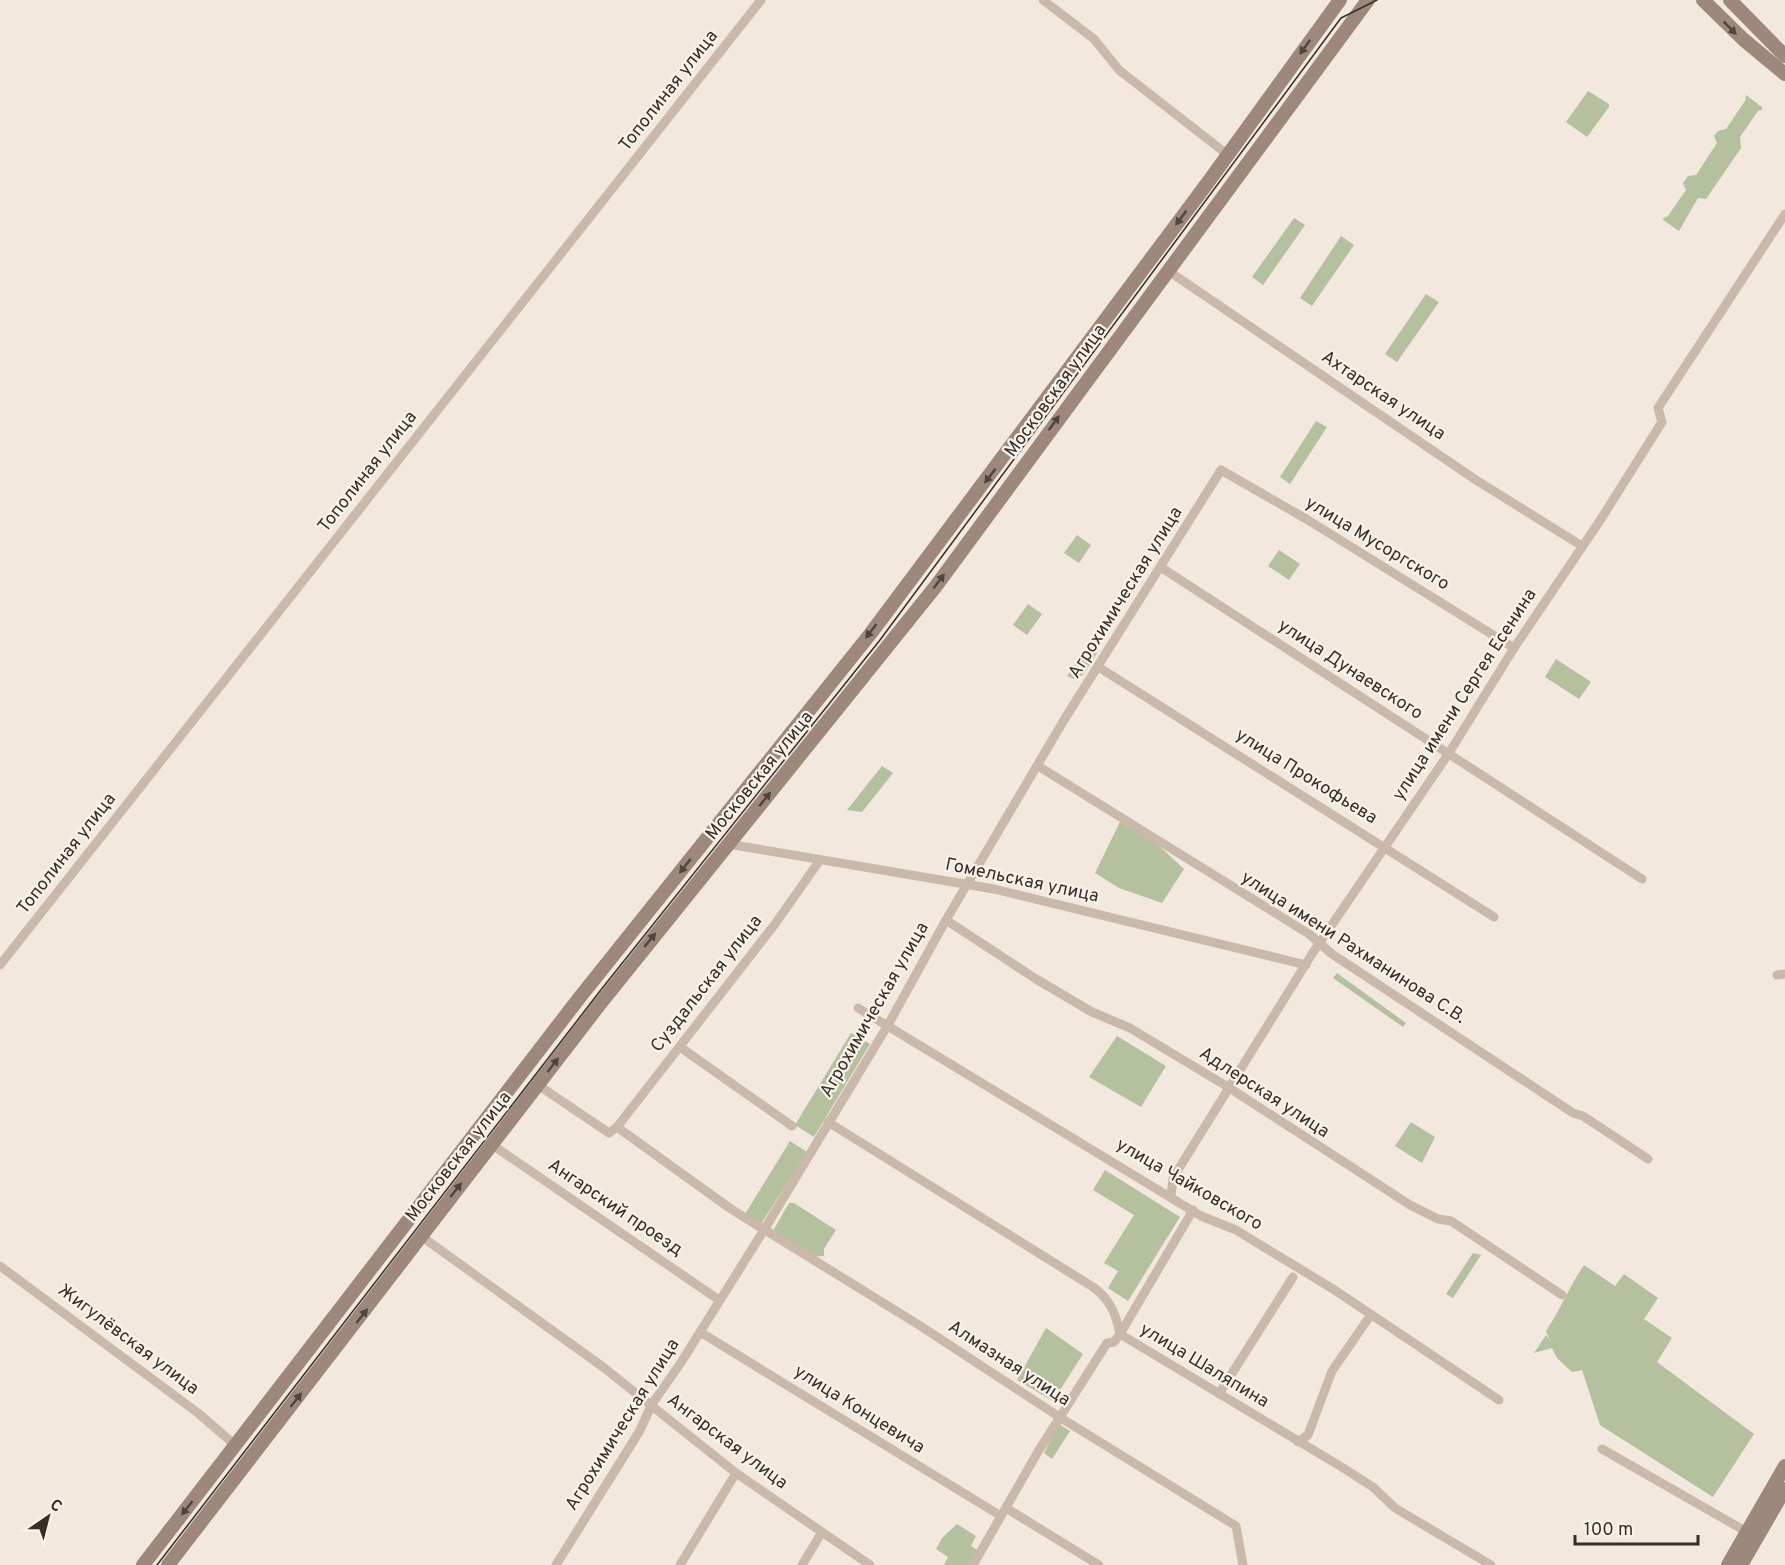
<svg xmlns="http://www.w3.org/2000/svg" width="1785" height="1565" viewBox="0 0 1785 1565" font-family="Overpass,sans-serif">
  <rect width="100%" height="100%" fill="#f2e8de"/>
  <!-- green -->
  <g fill="#b5c09e">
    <polygon points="1588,91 1609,104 1609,107 1587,137 1566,122"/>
    <polygon points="1746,95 1762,107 1762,110 1758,111 1740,137 1741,148 1706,199 1698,198 1679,231 1662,219 1668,216 1686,190 1683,183 1688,176 1696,175 1717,143 1714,136 1718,131 1726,129 1745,101"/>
    <polygon points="1294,218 1305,225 1263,285 1252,277"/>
    <polygon points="1341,236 1354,245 1312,306 1300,298"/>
    <polygon points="1426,294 1439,302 1397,362 1385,354"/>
    <polygon points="1316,421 1327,427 1290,484 1280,477"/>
    <polygon points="1077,535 1091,545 1079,563 1064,553"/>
    <polygon points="1279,550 1300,564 1289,580 1268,566"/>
    <polygon points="1028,604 1042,614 1027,635 1013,625"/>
    <polygon points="1091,642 1097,653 1083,675 1074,679 1067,676"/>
    <polygon points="1556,659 1591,682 1579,699 1545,677"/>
    <polygon points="882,766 893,773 862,812 847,810"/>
    <polygon points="1120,822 1158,845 1184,869 1162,903 1119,888 1095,873"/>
    <polygon points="1337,973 1406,1023 1403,1027 1333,978"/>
    <polygon points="851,1033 870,1044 814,1137 795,1125"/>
    <polygon points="1117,1036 1166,1066 1141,1107 1089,1077"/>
    <polygon points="1411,1122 1435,1137 1422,1163 1395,1146"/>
    <polygon points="790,1141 807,1152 761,1224 745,1214"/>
    <polygon points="1105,1170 1180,1217 1128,1301 1108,1288 1118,1271 1104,1263 1134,1215 1093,1190"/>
    <polygon points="789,1203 794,1203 836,1230 824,1249 824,1256 809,1257 779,1237 774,1229"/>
    <polygon points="1473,1253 1481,1255 1453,1298 1446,1294"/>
    <path d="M1584,1265l31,21 9,-12 34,24 -14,21 28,19 -15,24 97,72 -41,63 -113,-72 -18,-55 -10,2 -15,-14 -5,-10 -18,5 12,-18 4,6 -4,-10c15,-22 23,-44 38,-66z"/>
    <polygon points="1046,1328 1083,1354 1053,1401 1017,1380"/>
    <polygon points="1059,1424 1070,1431 1052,1459 1044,1453"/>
    <polygon points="957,1524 976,1536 971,1546 979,1551 970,1565 944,1565 948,1557 936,1549 942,1538"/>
  </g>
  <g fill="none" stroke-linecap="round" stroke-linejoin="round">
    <!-- street -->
    <g stroke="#cab8aa" stroke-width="9">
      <polyline points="1043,0 1094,39 1119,70 1228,155"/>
      <polyline points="1167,270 1476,480 1582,546"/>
      <polyline points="1162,568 1642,879"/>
      <polyline points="1100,668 1494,917"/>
      <polyline points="1038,766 1309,934 1332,954 1573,1113 1583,1116 1648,1159"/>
      <polyline points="728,844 994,889 1306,965"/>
      <polyline points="946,920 1036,979 1092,1012 1130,1028 1228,1087 1410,1205 1438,1219 1451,1221 1562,1295"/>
      <polyline points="0,965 761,0"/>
      <polyline points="1777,975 1785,974"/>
      <polyline points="858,1008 1201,1216 1236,1230 1333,1289 1499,1400"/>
      <polyline points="680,1047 792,1126"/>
      <polyline points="538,1085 609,1133 617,1127 775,924 820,860"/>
      <path d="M828,1122l265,165c17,12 23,27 27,47l220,132 33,21 22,21 96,57"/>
      <polyline points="617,1127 731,1209 919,1325 1061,1418 1236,1526 1243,1565"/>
      <polyline points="491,1144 719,1300"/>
      <polyline points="1171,1196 1173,1178 1312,954 1449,753 1514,648 1601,519 1662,422 1658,408 1785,214"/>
      <polyline points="421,1236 603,1367 736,1473 870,1565"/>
      <polyline points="0,1266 198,1413 235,1445"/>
      <polyline points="700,1332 1001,1516"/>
      <polyline points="1219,1394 1293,1277"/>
      <polyline points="1298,1442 1308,1435 1332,1371 1370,1316"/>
      <polyline points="1602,1449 1747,1532"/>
      <polyline points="1006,1508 1099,1565"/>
      <polyline points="556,1565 639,1432 652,1404 680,1364 764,1230 888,1025 946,920 1064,720 1221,470 1308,520 1514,648"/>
      <polyline points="680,1565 736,1473"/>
      <polyline points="802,1565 822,1532"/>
      <polyline points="973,1565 1039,1450 1107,1343 1114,1342 1120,1334 1193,1210"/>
    </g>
    <!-- secondary -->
    <g stroke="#9d887b" stroke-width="14">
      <polyline points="1703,0 1744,40 1785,74"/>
      <polyline points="1730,0 1785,56"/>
      <polyline points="143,1565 580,997 871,633 1206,185 1340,0"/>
      <polyline points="168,1565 600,1004 936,586 1368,0"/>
      <polyline points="1728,1565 1785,1466"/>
      <polyline points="1741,1565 1785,1489"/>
    </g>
    <!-- tram -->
    <polyline stroke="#372e29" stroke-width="1.5" points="157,1565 600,991 880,640 1341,18 1377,0"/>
  </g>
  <!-- one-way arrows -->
  <defs><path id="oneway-solid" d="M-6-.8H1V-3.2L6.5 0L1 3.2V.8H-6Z" transform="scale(1.5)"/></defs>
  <g fill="#50443e">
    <use href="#oneway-solid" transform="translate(1730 28) rotate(45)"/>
    <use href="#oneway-solid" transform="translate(1305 47) rotate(126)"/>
    <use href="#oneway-solid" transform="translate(1181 218) rotate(127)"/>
    <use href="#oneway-solid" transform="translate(1054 423) rotate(-54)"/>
    <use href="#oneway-solid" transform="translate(990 476) rotate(127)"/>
    <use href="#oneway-solid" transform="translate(939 581) rotate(-53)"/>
    <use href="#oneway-solid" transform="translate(871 631) rotate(128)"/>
    <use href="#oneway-solid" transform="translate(765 799) rotate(-51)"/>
    <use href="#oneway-solid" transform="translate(685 866) rotate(128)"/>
    <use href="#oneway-solid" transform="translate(650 940) rotate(-51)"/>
    <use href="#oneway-solid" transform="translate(553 1065) rotate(-52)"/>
    <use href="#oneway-solid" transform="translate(456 1190) rotate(-52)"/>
    <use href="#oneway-solid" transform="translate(362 1316) rotate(-52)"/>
    <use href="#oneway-solid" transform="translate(296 1400) rotate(-52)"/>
    <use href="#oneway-solid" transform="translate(187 1508) rotate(128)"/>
  </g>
  <g text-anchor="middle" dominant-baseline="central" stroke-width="4.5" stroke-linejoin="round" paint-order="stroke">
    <!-- street labels -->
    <g font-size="18" fill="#372e29" stroke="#f9f2ea">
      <text transform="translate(669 91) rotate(-52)">Тополиная улица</text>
      <text transform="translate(1056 391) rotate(-54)">Московская улица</text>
      <text transform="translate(1383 396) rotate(34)">Ахтарская улица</text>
      <text transform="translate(368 472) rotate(-52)">Тополиная улица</text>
      <text transform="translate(1377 544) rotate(31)">улица Мусоргского</text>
      <text transform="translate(1126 593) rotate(-58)">Агрохимическая улица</text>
      <text transform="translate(1350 670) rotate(33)">улица Дунаевского</text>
      <text transform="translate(1465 695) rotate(-57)">улица имени Сергея Есенина</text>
      <text transform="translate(760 776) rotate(-51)">Московская улица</text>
      <text transform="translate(1306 777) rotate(32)">улица Прокофьева</text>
      <text transform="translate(67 854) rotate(-52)">Тополиная улица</text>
      <text transform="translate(1022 881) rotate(12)">Гомельская улица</text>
      <text transform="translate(1353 948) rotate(33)">улица имени Рахманинова С.В.</text>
      <text transform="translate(707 984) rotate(-52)">Суздальская улица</text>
      <text transform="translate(875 1010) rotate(-60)">Агрохимическая улица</text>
      <text transform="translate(1264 1093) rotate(33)">Адлерская улица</text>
      <text transform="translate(459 1157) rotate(-52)">Московская улица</text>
      <text transform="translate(1189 1185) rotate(30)">улица Чайковского</text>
      <text transform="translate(615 1208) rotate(34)">Ангарский проезд</text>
      <text transform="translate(128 1340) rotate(37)">Жигулёвская улица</text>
      <text transform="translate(1009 1364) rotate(33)">Алмазная улица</text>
      <text transform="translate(1204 1366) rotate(31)">улица Шаляпина</text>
      <text transform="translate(859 1410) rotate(32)">улица Концевича</text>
      <text transform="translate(623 1425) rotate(-58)">Агрохимическая улица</text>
      <text transform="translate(727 1442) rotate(37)">Ангарская улица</text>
    </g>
  </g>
  <!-- north arrow -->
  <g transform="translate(48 1517) rotate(35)" stroke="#f9f2ea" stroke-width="4.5" paint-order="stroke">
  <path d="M0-4.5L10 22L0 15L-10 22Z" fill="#372e29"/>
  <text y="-9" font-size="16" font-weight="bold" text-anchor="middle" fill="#372e29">С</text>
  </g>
  <!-- scale -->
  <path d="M1575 1535v9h123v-9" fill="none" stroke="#372e29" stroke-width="3"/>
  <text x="1584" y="1535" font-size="18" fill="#372e29" stroke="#f9f2ea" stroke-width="4.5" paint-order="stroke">100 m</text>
</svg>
